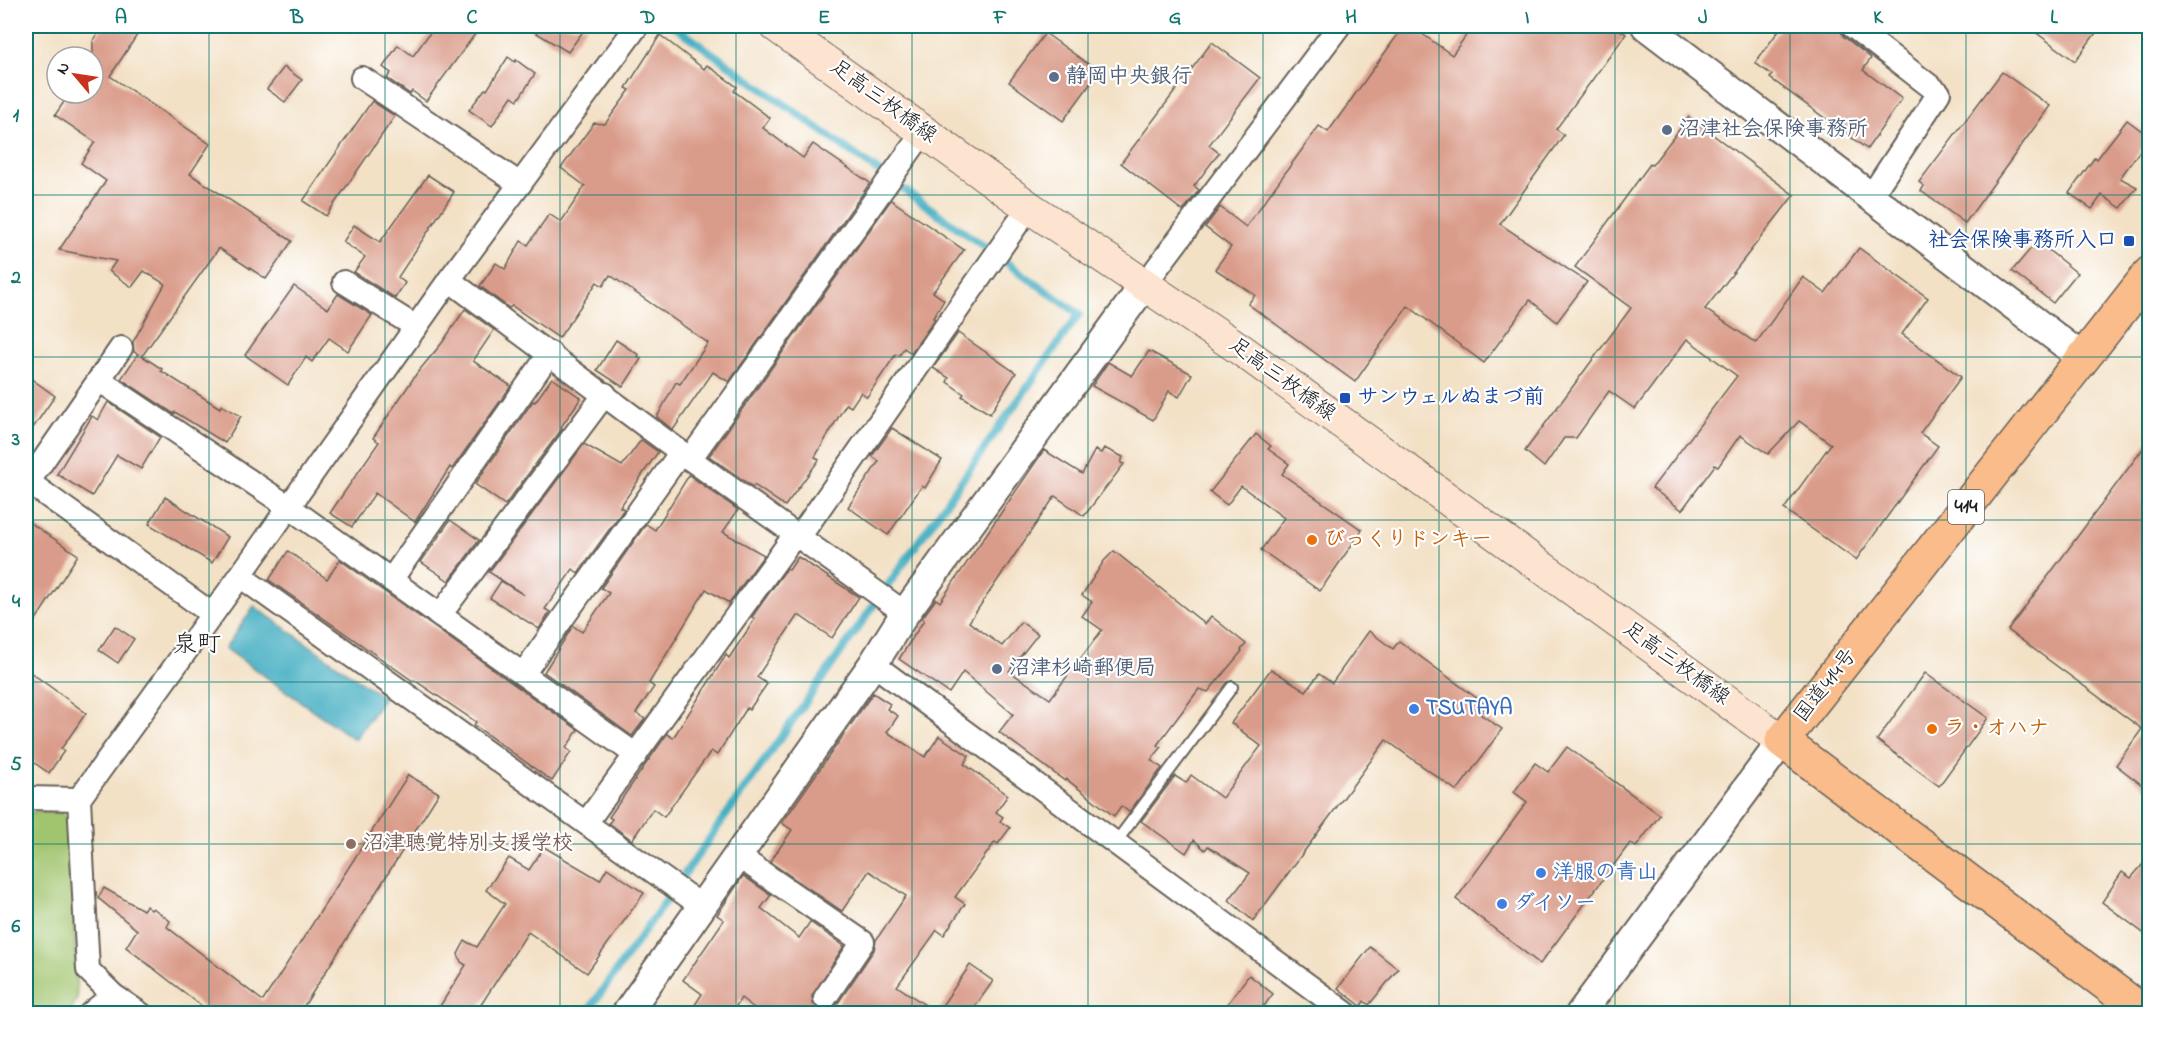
<svg xmlns="http://www.w3.org/2000/svg" width="2175" height="1039" viewBox="0 0 2175 1039" font-family="'Indie Flower','Klee One',sans-serif">
  <rect width="100%" height="100%" fill="#fff"/>
  <filter id="ink" filterUnits="userSpaceOnUse"><feTurbulence type="fractalNoise" baseFrequency=".0167" numOctaves="2"/><feDisplacementMap in="SourceGraphic" scale="12" xChannelSelector="R" yChannelSelector="G"/><feConvolveMatrix kernelMatrix="1 2 1 2 8 2 1 2 1" color-interpolation-filters="sRGB"/></filter>
  <filter id="wash" filterUnits="userSpaceOnUse"><feTurbulence type="fractalNoise" baseFrequency=".008" numOctaves="4" result="noise"/><feDisplacementMap in="SourceGraphic" scale="24" xChannelSelector="R" yChannelSelector="G"/><feGaussianBlur stdDeviation="1.35" result="paint"/><feColorMatrix in="noise" values="0 0 0 0 0 0 0 0 0 0 0 0 0 0 0 0 0 1.4 0 .05"/><feComposite in="paint" operator="in"/></filter>
  <g filter="url(#wash)">
    <rect width="100%" height="100%" fill="#f3e1c6"/>
    <!-- green -->
    <polygon fill="#a1c46e" stroke="#5e7045" stroke-width="1.5" points="26,812 60,812 70,820 77,999 69,1013 26,1013"/>
    <!-- water -->
    <polygon fill="#44afc2" stroke="#30666f" stroke-width="1.5" points="254,606 384,698 355,740 225,648"/>
    <g fill="none" stroke-linecap="round" stroke-linejoin="round">
      <!-- stream -->
      <polyline stroke="#44afc2" stroke-width="8" points="586,1014 1079,314 674,26"/>
    </g>
    <g id="blocks">
      <!-- building -->
      <g fill="#da9c8a">
        <polygon points="103,26 143,26 110,76 210,144 190,174 292,241 266,279 219,248 142,356 162,369 161,371 220,408 221,405 241,416 225,443 175,412 174,414 121,379 138,354 134,352 133,342 165,284 144,271 132,287 109,271 116,261 59,250 106,181 81,163 95,142 55,115 70,93 93,93 93,41"/>
        <polygon points="435,26 481,26 426,101 412,91 410,94 387,78 391,73 383,67 398,45 413,56"/>
        <polygon points="525,26 587,26 568,52"/>
        <polygon points="1404,26 1411,26 1452,55 1473,26 1614,26 1626,34 1556,129 1564,135 1500,224 1587,282 1557,322 1530,300 1484,363 1408,306 1355,382 1248,304 1255,295 1215,269 1231,247 1205,227 1220,207 1246,227 1319,126 1328,132"/>
        <polygon points="1782,26 1839,26 1843,36 1871,58 1863,70 1902,99 1867,149 1770,78 1772,75 1755,63"/>
        <polygon points="1873,26 1893,26 1886,35"/>
        <polygon points="2027,26 2101,26 2075,61"/>
        <polygon points="1045,33 1099,72 1063,121 1009,82"/>
        <polygon points="660,35 704,69 707,65 737,87 734,91 770,118 763,128 803,158 813,144 870,183 729,382 713,372 673,430 657,417 676,382 680,384 708,343 610,275 603,286 597,282 559,338 512,306 509,308 480,286 496,263 505,269 521,241 528,245 549,214 561,222 585,186 561,168 594,123 605,124 630,90 626,88"/>
        <polygon points="1212,42 1260,78 1209,145 1219,153 1194,186 1199,190 1183,211 1121,163"/>
        <polygon points="508,57 515,62 516,60 535,74 518,100 512,96 492,126 469,110 485,89 487,90"/>
        <polygon points="284,67 302,80 285,102 267,89"/>
        <polygon points="2002,72 2050,106 1965,223 1921,191 1924,186 1919,182"/>
        <polygon points="372,101 395,116 326,216 303,201"/>
        <polygon points="1689,117 1794,195 1705,309 1756,343 1803,277 1825,293 1859,248 1928,298 1902,334 1961,377 1920,433 1938,446 1856,560 1784,509 1831,444 1799,421 1768,454 1740,435 1718,467 1715,465 1682,510 1652,488 1737,376 1687,339 1635,409 1609,391 1576,438 1564,438 1544,467 1525,451 1631,308 1575,267 1650,164 1652,165"/>
        <polygon points="2127,120 2150,137 2120,178 2137,187 2121,208 2102,195 2092,209 2069,193 2095,157 2097,159"/>
        <polygon points="428,175 454,192 398,277 405,283 395,298 354,272 365,257 343,242 354,225 380,242"/>
        <polygon points="891,200 964,250 933,292 944,300 933,318 935,319 911,353 904,348 899,356 896,354 867,397 861,392 851,407 846,404 815,457 819,460 785,506 754,485 753,487 709,456"/>
        <polygon points="2037,241 2077,273 2053,303 2012,271"/>
        <polygon points="294,286 328,309 338,294 372,315 348,351 329,338 312,362 306,357 288,385 245,355"/>
        <polygon points="465,309 494,330 473,361 511,386 452,469 450,467 415,522 375,493 352,527 330,513 379,442 373,438 417,373 442,343"/>
        <polygon points="958,333 1016,373 990,414 962,396 964,394 947,382 949,378 933,368"/>
        <polygon points="616,340 639,355 638,357 641,359 623,387 597,370"/>
        <polygon points="1149,351 1192,374 1179,397 1169,391 1153,420 1092,386 1108,362 1132,376"/>
        <polygon points="26,375 55,396 26,438"/>
        <polygon points="552,378 581,398 561,427 562,429 505,505 475,484 533,401 535,402"/>
        <polygon points="108,402 160,437 141,469 117,455 92,496 57,474 92,416 98,420"/>
        <polygon points="892,428 942,460 925,488 922,486 888,535 848,507 879,461 872,456"/>
        <polygon points="1256,434 1271,446 1268,449 1289,464 1282,474 1362,530 1320,591 1261,550 1284,518 1241,486 1227,505 1210,492"/>
        <polygon points="2150,439 2150,791 2116,765 2142,729 2008,630"/>
        <polygon points="641,440 658,452 620,507 624,509 578,573 573,569 545,609 550,612 539,629 490,598 501,581 524,595 489,572 584,444 622,466"/>
        <polygon points="1104,448 1123,457 1121,463 1124,464 1084,516 1055,496 969,622 1002,646 1021,622 1038,634 1009,671 1050,699 1102,630 1082,616 1092,602 1082,595 1104,561 1114,551 1205,624 1211,616 1246,644 1241,650 1242,651 1208,692 1199,689 1157,745 1161,748 1151,760 1162,768 1129,812 1121,806 1114,816 1066,779 1065,781 999,732 1013,714 963,672 949,693 899,659 924,620 922,618 936,599 940,602 1044,450 1082,474 1095,450 1101,453"/>
        <polygon points="689,475 738,510 723,532 764,555 729,603 706,589 649,683 654,687 636,713 645,719 632,736 544,672 573,626 582,632 609,593 601,588 646,524 655,530"/>
        <polygon points="165,497 228,537 212,563 149,524"/>
        <polygon points="26,520 78,555 26,635"/>
        <polygon points="450,520 479,540 449,581 421,562"/>
        <polygon points="288,551 327,579 340,560 578,730 566,748 571,752 552,781 474,725 476,722 414,680 413,681 269,580"/>
        <polygon points="798,557 859,597 832,638 800,616 797,616 757,677 767,684 749,710 747,708 717,755 711,751 664,817 653,809 632,840 609,823 612,819 609,817 667,734 673,738 726,655 729,658 755,619 752,617 787,568 789,570"/>
        <polygon points="115,626 134,639 118,663 99,650"/>
        <polygon points="1369,631 1393,649 1399,641 1486,705 1480,714 1502,729 1457,791 1386,740 1253,921 1229,900 1250,873 1208,846 1205,850 1194,840 1186,853 1141,821 1175,776 1186,783 1191,775 1222,798 1261,746 1231,723 1271,669 1306,691 1319,674 1332,683"/>
        <polygon points="26,669 86,713 61,749 64,751 49,773 26,757"/>
        <polygon points="1925,673 1988,718 1939,786 1877,740"/>
        <polygon points="873,693 890,704 887,709 898,716 887,732 925,757 939,736 969,756 964,764 1008,795 996,812 1003,817 1000,821 1010,828 998,844 995,842 955,897 965,904 944,935 937,930 897,986 937,1013 970,965 993,981 970,1014 762,1014 741,998 731,1014 689,1014 702,994 683,980 724,920 717,915 743,876 771,895 761,908 799,938 810,922 844,946 812,996 813,1004 823,1011 830,1010 836,1006 874,950 876,940 906,896 869,871 842,911 770,862 792,830 782,823"/>
        <polygon points="1567,747 1660,815 1636,847 1630,843 1540,964 1456,899 1527,802 1514,792 1535,763 1548,772"/>
        <polygon points="408,775 439,793 299,1014 212,1014 126,947 137,930 98,898 104,888 143,910 146,906 151,910 153,908 170,921 167,927 263,1001"/>
        <polygon points="544,847 600,880 607,868 644,893 587,973 528,932 475,1014 435,1014 466,965 461,962 458,954 465,941 477,947 505,904 486,890 509,858 529,870"/>
        <polygon points="2150,856 2150,938 2102,902 2122,872 2131,878"/>
        <polygon points="1370,947 1398,969 1369,1005 1364,1001 1361,1006 1338,988"/>
        <polygon points="1249,975 1273,994 1258,1014 1220,1014"/>
      </g>
    </g>
  </g>
  <g filter="url(#ink)">
    <use href="#blocks" fill-opacity="0" stroke="#676158" stroke-width="1.5"/>
    <g fill="none" stroke-linecap="round" stroke-linejoin="round">
      <defs>
        <polyline id="service" points="1116,842 1232,687"/>
        <g id="minor">
          <polyline points="1852,26 1939,93 1871,196"/>
          <polyline points="362,78 520,184"/>
          <polyline points="449,280 690,459 905,613"/>
          <polyline points="344,282 416,327"/>
          <polyline points="1145,284 1339,26"/>
          <polyline points="99,380 289,507 636,755"/>
          <polyline points="690,459 924,131"/>
          <polyline points="26,478 38,489 212,614"/>
          <polyline points="29,481 121,348"/>
          <polyline points="240,576 703,907"/>
          <polyline points="391,580 550,353"/>
          <polyline points="440,615 605,394"/>
          <polyline points="873,664 1347,1014"/>
          <polyline points="523,674 681,452"/>
          <polyline points="26,798 79,799"/>
          <polyline points="586,823 789,543 800,536 1029,207"/>
          <polyline points="738,856 863,942 825,998"/>
          <polyline points="90,1014 113,995"/>
          <polyline points="141,1014 113,995 88,970 79,799 240,576 449,280 637,26"/>
        </g>
        <g id="tertiary">
          <polyline points="1646,26 2083,358"/>
          <polyline points="626,1014 873,664 905,613 1145,284"/>
          <polyline points="1580,1014 1782,741"/>
        </g>
        <polyline id="secondary" points="776,26 1029,207 1240,349 1782,741"/>
        <polyline id="trunk" points="2146,1014 1782,741 2150,273"/>
      </defs>
      <!-- service casing -->
      <use href="#service" stroke="#676158" stroke-width="14"/>
      <!-- minor casing -->
      <use href="#minor" stroke="#676158" stroke-width="26"/>
      <!-- tertiary casing -->
      <use href="#tertiary" stroke="#676158" stroke-width="32"/>
      <!-- secondary casing -->
      <use href="#secondary" stroke="#676158" stroke-width="34"/>
      <!-- trunk casing -->
      <use href="#trunk" stroke="#676158" stroke-width="36"/>
      <!-- service -->
      <use href="#service" stroke="#fff" stroke-width="10"/>
      <!-- minor -->
      <use href="#minor" stroke="#fff" stroke-width="22"/>
      <!-- tertiary -->
      <use href="#tertiary" stroke="#fff" stroke-width="28"/>
      <!-- secondary -->
      <use href="#secondary" stroke="#fde4d0" stroke-width="32"/>
      <!-- trunk -->
      <use href="#trunk" stroke="#f9bc8a" stroke-width="33"/>
    </g>
  </g>
  <!-- grid -->
  <path fill="none" stroke="#0f766e" stroke-width="1.5" stroke-opacity="0.55" d="M209,26v988M385,26v988M560,26v988M736,26v988M912,26v988M1088,26v988M1263,26v988M1439,26v988M1615,26v988M1790,26v988M1966,26v988M26,195h2124M26,357h2124M26,520h2124M26,682h2124M26,844h2124"/>
  <!-- markers -->
  <g fill="#5c6f8a" stroke="#fff" stroke-width="2">
    <circle cx="1054" cy="77" r="6"/>
    <circle cx="1667" cy="130" r="6"/>
    <circle cx="997" cy="669" r="6"/>
  </g>
  <g fill="#1a4fb4" stroke="#fff" stroke-width="2">
    <rect x="2123" y="235" width="12" height="12" rx="3"/>
    <rect x="1339" y="392" width="12" height="12" rx="3"/>
  </g>
  <g fill="#e8710a" stroke="#fff" stroke-width="2">
    <circle cx="1312" cy="540" r="6"/>
    <circle cx="1932" cy="729" r="6"/>
  </g>
  <g fill="#3f7fe0" stroke="#fff" stroke-width="2">
    <circle cx="1414" cy="709" r="6"/>
    <circle cx="1541" cy="873" r="6"/>
    <circle cx="1502" cy="904" r="6"/>
  </g>
  <circle fill="#8d6e63" stroke="#fff" stroke-width="2" cx="351" cy="844" r="6"/>
  <g text-anchor="middle" dominant-baseline="central" stroke-width="4.5" stroke-linejoin="round" paint-order="stroke">
    <!-- shield labels -->
    <rect fill="#fff" stroke="#606060" stroke-width="1.5" x="1948" y="490" width="36" height="34" rx="4.5"/>
    <g font-size="20" font-weight="bold" fill="#1c1c1c">
      <text x="1966" y="507">414</text>
    </g>
    <!-- service labels -->
    <g font-size="21" font-weight="bold" fill="#4e5e75" stroke="#fff" text-anchor="start">
      <text x="1066" y="77">静岡中央銀行</text>
      <text x="1679" y="130">沼津社会保険事務所</text>
      <text x="1009" y="669">沼津杉崎郵便局</text>
    </g>
    <!-- street labels -->
    <g font-size="21" fill="#1c1c1c" stroke="#fff">
      <text transform="translate(883 102) rotate(36)">足高三枚橋線</text>
      <text transform="translate(1282 380) rotate(36)">足高三枚橋線</text>
      <text transform="translate(1676 664) rotate(36)">足高三枚橋線</text>
      <text transform="translate(1826 686) rotate(-52)">国道414号</text>
    </g>
    <!-- transit labels -->
    <g font-size="21" font-weight="bold" fill="#164399" stroke="#fff" text-anchor="end">
      <text x="2117" y="241">社会保険事務所入口</text>
      <text x="1357" y="398" text-anchor="start">サンウェルぬまづ前</text>
    </g>
    <!-- food labels -->
    <g font-size="21" font-weight="bold" fill="#c56008" stroke="#fff" text-anchor="start">
      <text x="1324" y="540">びっくりドンキー</text>
      <text x="1944" y="729">ラ・オハナ</text>
    </g>
    <!-- shop labels -->
    <g font-size="21" font-weight="bold" fill="#366cbe" stroke="#fff" text-anchor="start">
      <text x="1426" y="709">TSUTAYA</text>
      <text x="1553" y="873">洋服の青山</text>
      <text x="1514" y="904">ダイソー</text>
    </g>
    <!-- education labels -->
    <g font-size="21" font-weight="bold" fill="#785e54" stroke="#fff" text-anchor="start">
      <text x="363" y="844">沼津聴覚特別支援学校</text>
    </g>
    <!-- quarter labels -->
    <g font-size="24" fill="#1c1c1c" stroke="#fff">
      <text x="197" y="645">泉町</text>
    </g>
  </g>
  <!-- margin -->
  <rect width="2175" height="1039" fill="none" stroke="#fff" stroke-width="66"/>
  <!-- north arrow -->
  <g transform="translate(75 75) rotate(299)"><circle r="28" fill="#ffffff" stroke="#a4a4a4" stroke-width="1.5"/>
  <path d="M0-4.5L10 22L0 15L-10 22Z" fill="#c8321e"/>
  <text y="-9" font-size="16" font-weight="bold" text-anchor="middle" fill="#1c1c1c">N</text>
  </g>
  <rect x="33" y="33" width="2109" height="973" fill="none" stroke="#0f766e" stroke-width="2"/>
  <g font-size="20" text-anchor="middle" font-weight="bold" fill="#0f766e">
    <text x="121" y="23">A</text>
    <text x="297" y="23">B</text>
    <text x="472" y="23">C</text>
    <text x="648" y="23">D</text>
    <text x="824" y="23">E</text>
    <text x="1000" y="23">F</text>
    <text x="1175" y="23">G</text>
    <text x="1351" y="23">H</text>
    <text x="1527" y="23">I</text>
    <text x="1703" y="23">J</text>
    <text x="1878" y="23">K</text>
    <text x="2054" y="23">L</text>
    <text x="16" y="121">1</text>
    <text x="16" y="283">2</text>
    <text x="16" y="445">3</text>
    <text x="16" y="607">4</text>
    <text x="16" y="770">5</text>
    <text x="16" y="932">6</text>
  </g>
</svg>
